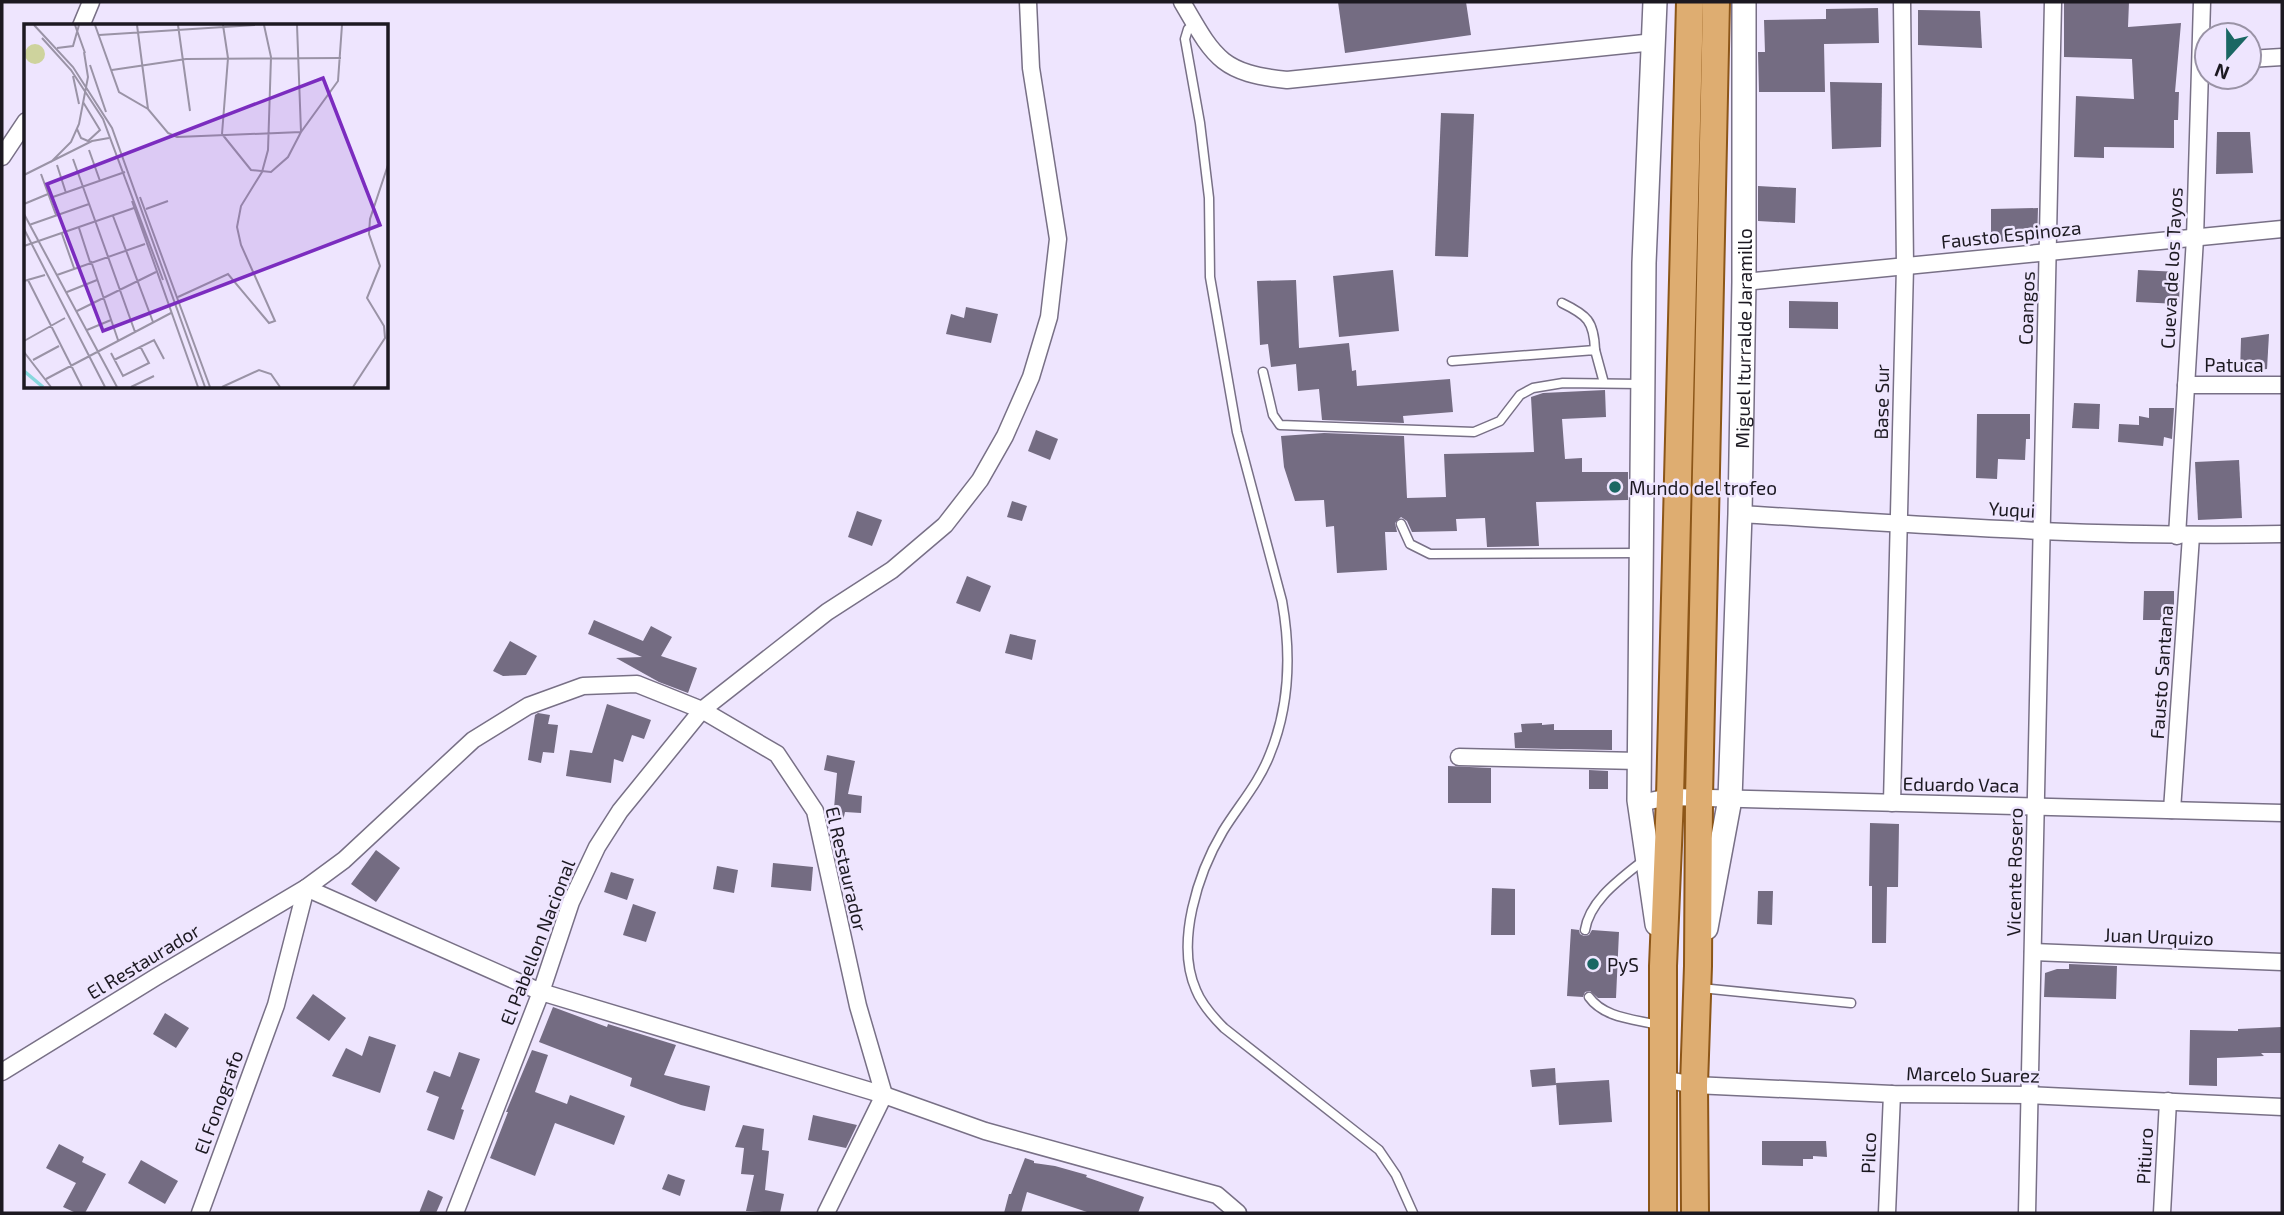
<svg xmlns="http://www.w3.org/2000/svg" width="2284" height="1215" viewBox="0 0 2284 1215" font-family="'Exo 2',sans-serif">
  <rect width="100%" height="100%" fill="#eee5fe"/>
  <!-- building -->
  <g fill="#746c82">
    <polygon points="1338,2 1466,2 1471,35 1345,53"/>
    <polygon points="2064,2 2129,2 2128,27 2181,23 2175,92 2179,92 2178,120 2174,120 2174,148 2104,147 2104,158 2074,157 2076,96 2134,99 2132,59 2064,57"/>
    <polygon points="1878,8 1879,43 1824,44 1825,92 1759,92 1758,52 1765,52 1764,20 1826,19 1826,9"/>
    <polygon points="1918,10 1980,11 1982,48 1918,45"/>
    <polygon points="1830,82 1882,83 1881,147 1832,149"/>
    <polygon points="1441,113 1474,114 1468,257 1435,256"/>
    <polygon points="2217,132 2250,132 2253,173 2216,174"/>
    <polygon points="1758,186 1796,188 1795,223 1758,221"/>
    <polygon points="2038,208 2037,240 1991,242 1991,209"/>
    <polygon points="1393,270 1399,331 1339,337 1333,276"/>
    <polygon points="2138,270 2180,272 2179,304 2136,302"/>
    <polygon points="1296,280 1299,348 1349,343 1352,371 1356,370 1357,386 1450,379 1453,412 1403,416 1404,423 1322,420 1319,389 1298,391 1296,364 1271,367 1268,344 1260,345 1257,281"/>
    <polygon points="1789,301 1838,302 1838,329 1789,328"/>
    <polygon points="966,307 998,314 991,343 946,334 951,314 964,318"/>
    <polygon points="2269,334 2267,369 2240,372 2241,338"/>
    <polygon points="1605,390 1606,417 1562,419 1565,459 1582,458 1582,472 1628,472 1628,500 1536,502 1539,546 1487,547 1485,518 1456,519 1457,531 1412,532 1407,521 1401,517 1395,523 1397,532 1385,532 1387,570 1337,573 1334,526 1326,527 1324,500 1295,501 1284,467 1281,436 1324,433 1404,436 1407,498 1446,497 1444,454 1534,452 1531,397 1543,393"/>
    <polygon points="2074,403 2100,404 2099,429 2072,428"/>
    <polygon points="2149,408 2174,408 2172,439 2164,437 2163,446 2118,442 2119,424 2139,425 2139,416 2149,418"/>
    <polygon points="1977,414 2030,414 2030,439 2026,439 2025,460 1998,459 1997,479 1976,478"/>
    <polygon points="1036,430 1058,439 1050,460 1028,451"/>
    <polygon points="2239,460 2242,518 2198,520 2195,462"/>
    <polygon points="1012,501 1027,506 1022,521 1007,517"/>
    <polygon points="857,511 882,520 872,546 848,537"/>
    <polygon points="967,576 991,586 980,612 956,603"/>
    <polygon points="2144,591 2174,591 2174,620 2143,620"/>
    <polygon points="594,620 643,641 651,626 672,637 661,656 697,668 688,693 659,682 616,658 642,657 588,634"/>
    <polygon points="1010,634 1036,640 1032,660 1005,653"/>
    <polygon points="510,641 537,656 526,675 503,676 493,671"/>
    <polygon points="607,704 651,720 644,739 632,735 623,762 614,759 611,783 566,776 570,750 592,753"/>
    <polygon points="538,713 550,715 548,724 558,725 554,753 543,752 541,763 528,760 535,715"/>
    <polygon points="1542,723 1542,725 1554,724 1554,730 1612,730 1612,750 1515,748 1514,733 1522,732 1521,724"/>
    <polygon points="827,755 855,761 848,794 862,796 861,813 845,812 843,821 833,820 837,773 824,770"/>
    <polygon points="1448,766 1491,768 1491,803 1448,803"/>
    <polygon points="1589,770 1608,771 1608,789 1589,789"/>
    <polygon points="1870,823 1899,824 1898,887 1887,887 1886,943 1872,943 1872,886 1869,886"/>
    <polygon points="376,850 400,868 376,902 351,884"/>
    <polygon points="773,863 813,867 811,891 771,887"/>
    <polygon points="717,866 738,870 734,893 713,889"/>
    <polygon points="611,872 634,879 627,900 604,892"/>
    <polygon points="1492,888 1515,889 1515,935 1491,935"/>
    <polygon points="1758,891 1773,891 1772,925 1757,924"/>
    <polygon points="633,904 656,912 646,942 623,935"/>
    <polygon points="1571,929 1579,930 1580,934 1584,936 1589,935 1592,930 1619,932 1616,998 1598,998 1590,991 1585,992 1583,997 1567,996"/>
    <polygon points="2069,964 2117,966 2116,999 2044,997 2045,973 2057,969 2069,969"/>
    <polygon points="313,994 346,1018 329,1041 296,1018"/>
    <polygon points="553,1007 607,1027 608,1024 676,1045 664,1075 710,1086 705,1111 681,1105 630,1086 632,1078 539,1042"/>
    <polygon points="165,1013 189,1028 176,1048 153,1034"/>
    <polygon points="2282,1027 2282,1053 2261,1053 2264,1056 2217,1058 2217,1086 2189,1085 2190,1030 2238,1031 2238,1029"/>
    <polygon points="369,1036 396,1045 380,1093 332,1076 346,1048 362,1056"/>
    <polygon points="532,1050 548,1055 535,1092 567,1104 570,1095 625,1116 614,1145 555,1123 535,1176 490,1158 508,1112 506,1112"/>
    <polygon points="459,1052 480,1059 461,1109 464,1110 454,1140 427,1130 439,1097 426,1092 434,1071 450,1077"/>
    <polygon points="1555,1068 1556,1085 1532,1087 1530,1070"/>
    <polygon points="1609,1080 1612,1122 1559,1125 1556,1083"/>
    <polygon points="813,1115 857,1125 846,1148 808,1140"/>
    <polygon points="743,1125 764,1129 762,1150 769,1151 765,1190 784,1194 780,1213 746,1211 754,1175 741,1174 744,1148 735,1147"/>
    <polygon points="1762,1141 1826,1141 1827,1157 1813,1156 1813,1159 1803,1159 1803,1166 1762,1165"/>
    <polygon points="59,1144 84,1157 82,1162 106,1174 85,1213 76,1213 63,1207 76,1183 46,1168"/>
    <polygon points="1025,1158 1034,1161 1034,1163 1055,1166 1087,1175 1086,1177 1144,1197 1138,1213 1090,1213 1027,1192 1021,1213 1004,1213 1009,1194 1011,1194"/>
    <polygon points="141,1160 178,1181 165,1204 128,1183"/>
    <polygon points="668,1174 685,1180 680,1196 662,1189"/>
    <polygon points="428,1190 443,1197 436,1213 419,1213"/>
  </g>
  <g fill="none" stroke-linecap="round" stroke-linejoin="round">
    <defs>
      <g id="service">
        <path d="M1195,24l-7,5 -3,10 15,84 9,75 1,79 27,155 45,169c9,51 8,104 -12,153 -11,29 -31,51 -47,77 -25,42 -48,112 -27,159 6,15 17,27 28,38l155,122 17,25 17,38"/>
        <path d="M1562,303c25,12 32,18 33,47"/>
        <polyline points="1452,361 1595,350 1604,383"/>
        <polyline points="1263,372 1273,415 1280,425 1474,432 1500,421 1520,395 1533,388 1563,383 1640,384"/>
        <polyline points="1401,524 1410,544 1430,554 1638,553"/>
        <path d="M1585,930c5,-31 37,-52 60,-71"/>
        <polyline points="1701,988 1851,1003"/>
        <path d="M1589,997c15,21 45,22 69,28"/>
      </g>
      <g id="minor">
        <path d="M1182,2c32,55 38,71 105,78l367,-38"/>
        <polyline points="81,26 91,2"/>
        <polyline points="2249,59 2282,57"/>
        <polyline points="2,157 26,121"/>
        <polyline points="1744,282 2282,229"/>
        <polyline points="2186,385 2282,385"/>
        <path d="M1740,514c181,11 361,24 542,20"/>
        <polyline points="2177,536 2195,238 2202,2"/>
        <polyline points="1459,757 1639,761"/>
        <polyline points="1639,803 1670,797 2282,813"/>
        <polyline points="1892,803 1905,266 1902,2"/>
        <polyline points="2172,810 2191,536"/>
        <polyline points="2033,952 2282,962"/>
        <polyline points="2,1072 156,977 306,888 541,992 884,1095 985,1131 1217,1195 1238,1213"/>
        <polyline points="1663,1079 1694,1085 1892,1094 2029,1095 2282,1107"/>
        <polyline points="200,1213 276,1005 306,888 344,860 473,740 528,706 583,686 637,684 702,710 777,754 815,811 858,1006 884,1095"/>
        <polyline points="455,1213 541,992 571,902 597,847 620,811 702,710 827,612 892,570 945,525 980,480 1005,436 1031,377 1049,317 1058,239 1031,68 1028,2"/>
        <polyline points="826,1213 884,1095"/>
        <polyline points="1887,1213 1892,1094"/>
        <polyline points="2027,1213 2053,2"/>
        <polyline points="2162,1213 2168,1101"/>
      </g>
      <g id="secondary">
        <polyline points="1655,2 1644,263 1639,800 1657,924"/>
        <path id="s1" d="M1706,928l24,-129 10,-285 4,-232v-280"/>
      </g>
      <g id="primary">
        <polyline points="1663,1213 1663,966 1670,797 1690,2"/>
        <polyline points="1695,1213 1694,1085 1698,966 1699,798 1716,2"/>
      </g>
    </defs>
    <!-- service casing -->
    <use href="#service" stroke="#787086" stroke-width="11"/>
    <!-- minor casing -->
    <use href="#minor" stroke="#787086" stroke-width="19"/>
    <!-- secondary casing -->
    <use href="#secondary" stroke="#787086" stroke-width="26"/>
    <!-- primary casing -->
    <use href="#primary" stroke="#8c5618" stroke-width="30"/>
    <!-- service -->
    <use href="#service" stroke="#fff" stroke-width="8"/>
    <!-- minor -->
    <use href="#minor" stroke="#fff" stroke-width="16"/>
    <!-- secondary -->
    <use href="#secondary" stroke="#fff" stroke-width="23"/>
    <!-- primary -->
    <use href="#primary" stroke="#dead71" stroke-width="26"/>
  </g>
  <!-- markers -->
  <g fill="#1a6763" stroke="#eee5fe" stroke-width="2.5">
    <circle cx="1615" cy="487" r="7"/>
    <circle cx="1593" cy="964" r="7"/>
  </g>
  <g text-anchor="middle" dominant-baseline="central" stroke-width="5" stroke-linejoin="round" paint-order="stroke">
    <!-- street labels -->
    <g font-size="19" fill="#1c1921" stroke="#eee5fe">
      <text transform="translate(2011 234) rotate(-6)">Fausto Espinoza</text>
      <text transform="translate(2171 268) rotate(-87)">Cueva de los Tayos</text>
      <text transform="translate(2026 308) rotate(-88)">Coangos</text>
      <text stroke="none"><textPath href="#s1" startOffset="592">Miguel Iturralde Jaramillo</textPath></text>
      <text x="2234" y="364">Patuca</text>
      <text transform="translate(1881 402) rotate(-89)">Base Sur</text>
      <text transform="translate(2012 509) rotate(3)">Yuqui</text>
      <text transform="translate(2161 672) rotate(-86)">Fausto Santana</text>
      <text transform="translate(1961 784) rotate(1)">Eduardo Vaca</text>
      <text transform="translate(847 869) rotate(77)">El Restaurador</text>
      <text transform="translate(2014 872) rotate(-89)">Vicente Rosero</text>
      <text transform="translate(2159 936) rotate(2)">Juan Urquizo</text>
      <text transform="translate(537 942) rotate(-69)">El Pabellon Nacional</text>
      <text transform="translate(143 961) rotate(-31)">El Restaurador</text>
      <text transform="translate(1973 1074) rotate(1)">Marcelo Suarez</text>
      <text transform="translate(218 1102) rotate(-70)">El Fonografo</text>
      <text transform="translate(1868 1153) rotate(-88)">Pilco</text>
      <text transform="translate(2144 1156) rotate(-87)">Pitiuro</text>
    </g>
    <!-- poi labels -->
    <g font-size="19" fill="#1c1921" stroke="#eee5fe" text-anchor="start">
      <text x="1629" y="487">Mundo del trofeo</text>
      <text x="1607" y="964">PyS</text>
    </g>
  </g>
  <!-- overview -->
  <g transform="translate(24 24)">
    <rect width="364" height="364" fill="#eee5fe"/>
    <path d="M1 30a10 10 0 1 1 20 0a10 10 0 1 1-20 0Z" fill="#ced39d"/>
    <path fill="none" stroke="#87d7dd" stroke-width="3.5" d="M0,347l19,16"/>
    <path fill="none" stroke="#9a93a6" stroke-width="2" d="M10,1l39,42 39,61 93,259M51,1l10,28M71,1l24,67 29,17 20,24 9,4 124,-5 37,-51 4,-56M113,1l11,84M154,1l12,86M75,11l156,-10M18,14l29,32 32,49 60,161M33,24l16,-2 6,-21M66,41l16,47M88,46l74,-11 155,-1M49,52l6,28M53,105l4,9 7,3 12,-11 -17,-28M198,110l29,36 20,2 17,-15 13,-25 -4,-107M198,110l6,-76 -5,-33M65,126l11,31M49,135l62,173M27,138l20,-20 8,-18 9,-47 -4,-25M33,141l9,28M17,150l15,41M0,151l68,-34 17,-3M116,173l70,190M26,174l75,-26M108,177l66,186M0,180l24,-10M122,185l22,-8M0,190l93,173M89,192l40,106M5,201l60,-21M55,204l11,34M0,205l81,158M38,210l12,34M0,222l110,-38M67,237l27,79M33,251l88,-31M4,256l54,107M0,257l21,-6M43,268l30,-12M154,273l50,-23 41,49 6,-2 -34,-76 -4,-18 4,-21 21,-34 6,-22 3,-93 -7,-32M53,287l79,-39M63,306l24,-10M0,317l41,-23M0,328l27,35M87,329l12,23 26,-13 -9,-17M9,336l26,-14M90,336l40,-20 10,19M22,355l125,-66M107,363l23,-11M198,363l37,-17 12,4 9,13M329,363l32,-49 -1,-12 -17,-28 13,-32 -11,-32 1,-15 18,-54"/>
    <path fill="#7b2cbf" fill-opacity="0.15" stroke="#7b2cbf" stroke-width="3.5" d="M299,54l57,147 -277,106 -56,-147z"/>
    <rect width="364" height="364" fill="none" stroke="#1c1921" stroke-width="3.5"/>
  </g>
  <!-- border -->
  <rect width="2284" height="1215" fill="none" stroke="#1c1921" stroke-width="7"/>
  <!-- north arrow -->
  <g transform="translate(2228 56) rotate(201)"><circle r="33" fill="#eee5fe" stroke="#9a93a6" stroke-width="2"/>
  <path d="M0-5L12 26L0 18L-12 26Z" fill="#1a6763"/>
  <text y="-10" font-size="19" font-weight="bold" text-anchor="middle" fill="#1c1921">N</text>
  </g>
</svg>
